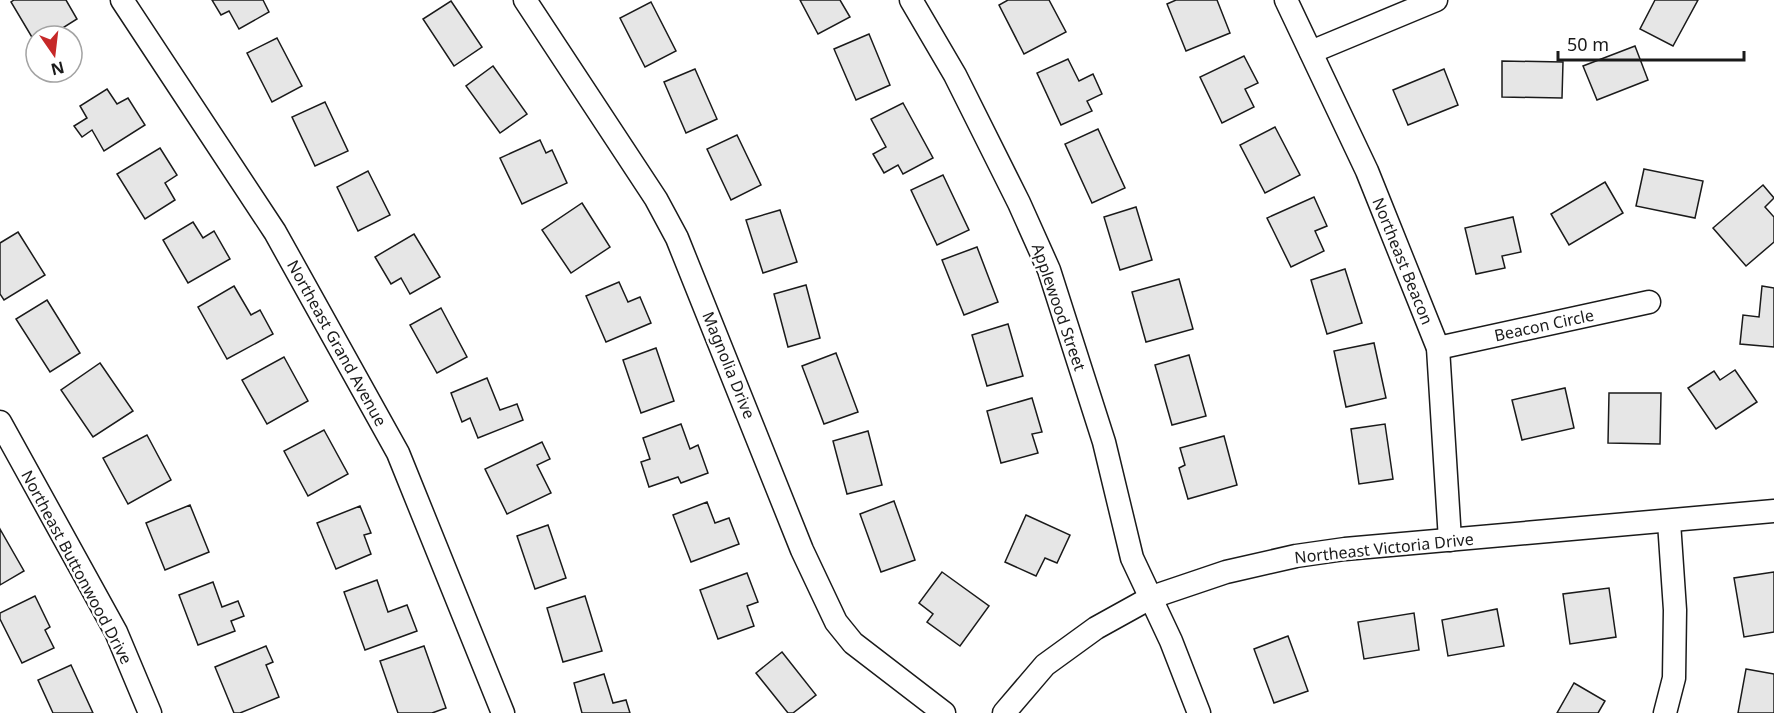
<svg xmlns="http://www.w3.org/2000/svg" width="1774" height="713" viewBox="0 0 1774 713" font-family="'Noto Sans',sans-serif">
  <rect width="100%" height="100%" fill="#fff"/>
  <!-- building -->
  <g fill="#e6e6e6" stroke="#1a1a1a" stroke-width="1.5">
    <polygon points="14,0 66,0 77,19 50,36 36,36 36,44 11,2"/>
    <polygon points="212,0 263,0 269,12 239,29 229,11 221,15"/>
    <polygon points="800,0 840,0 850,17 818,34"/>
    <polygon points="1008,0 1049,0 1066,32 1024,54 999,5"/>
    <polygon points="1176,0 1217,0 1230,33 1186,51 1167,4"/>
    <polygon points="1655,0 1698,0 1673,46 1640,29"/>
    <polygon points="451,1 482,47 454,66 423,19"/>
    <polygon points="651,2 676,51 645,67 620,18"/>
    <polygon points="869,34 890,85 856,100 834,49"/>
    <polygon points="277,38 302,86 272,102 247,53"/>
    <polygon points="1635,46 1648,80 1597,100 1583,66"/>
    <polygon points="1244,56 1258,83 1245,89 1254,107 1222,123 1200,77"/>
    <polygon points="1068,59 1079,81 1093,74 1102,94 1087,101 1092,111 1061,125 1037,73"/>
    <polygon points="1502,61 1563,62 1562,98 1502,97"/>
    <polygon points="493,66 527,114 500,133 466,86"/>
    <polygon points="695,69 717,119 686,133 664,82"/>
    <polygon points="1444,69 1458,105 1408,125 1393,90"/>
    <polygon points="107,89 117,104 128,98 145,125 104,151 92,130 82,137 74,126 87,118 80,106"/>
    <polygon points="325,102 348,151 315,166 292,117"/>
    <polygon points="903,103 933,158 903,174 898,165 884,173 873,154 886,147 871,119"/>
    <polygon points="1275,127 1300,175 1265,193 1240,145"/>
    <polygon points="1098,129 1125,188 1092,203 1065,144"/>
    <polygon points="737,135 761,185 731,200 707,149"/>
    <polygon points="540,140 546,153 552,150 567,183 522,204 500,158"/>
    <polygon points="160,148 177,175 165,183 175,200 145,219 117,174"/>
    <polygon points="1644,169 1703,181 1695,218 1636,206"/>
    <polygon points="368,171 390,215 358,231 337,187"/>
    <polygon points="943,175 969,230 937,245 911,190"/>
    <polygon points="1605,182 1623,213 1569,245 1551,214"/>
    <polygon points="1763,185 1774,198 1765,207 1774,217 1774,242 1746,266 1713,228"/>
    <polygon points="1314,197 1327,226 1315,231 1324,251 1291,267 1267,218"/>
    <polygon points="582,203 610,247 571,273 542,230"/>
    <polygon points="1136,207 1152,260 1120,270 1104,217"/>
    <polygon points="780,210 797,262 763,273 746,220"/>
    <polygon points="1513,217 1521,252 1502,256 1505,268 1476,274 1465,228"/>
    <polygon points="193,222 203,238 214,231 230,259 188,283 163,240"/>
    <polygon points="18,232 45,275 4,300 0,294 0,243"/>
    <polygon points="414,234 440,277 410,294 401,278 391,284 375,257"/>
    <polygon points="977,247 998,302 964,315 942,260"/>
    <polygon points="1345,269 1362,323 1327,334 1311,280"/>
    <polygon points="1179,279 1193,329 1146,342 1132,292"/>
    <polygon points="619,282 628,302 640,297 651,323 606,342 586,296"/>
    <polygon points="806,285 820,338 788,347 774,294"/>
    <polygon points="234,286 251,315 260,310 273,334 227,359 198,307"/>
    <polygon points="1762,286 1774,288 1774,347 1740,344 1743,315 1759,317"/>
    <polygon points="47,300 80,353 50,372 16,319"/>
    <polygon points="441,308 467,357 437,373 410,325"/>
    <polygon points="1008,324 1023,376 987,386 972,335"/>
    <polygon points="1374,343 1386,398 1346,407 1334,351"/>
    <polygon points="656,348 674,401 641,413 623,360"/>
    <polygon points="836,353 858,412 824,424 802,366"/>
    <polygon points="1189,355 1206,416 1172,425 1155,365"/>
    <polygon points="284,357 308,401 267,424 242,380"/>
    <polygon points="100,363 133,411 93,437 61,390"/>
    <polygon points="1735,370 1757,402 1716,429 1688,388 1714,371 1720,380"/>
    <polygon points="487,378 500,410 517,404 523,420 478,438 470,418 462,422 451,393"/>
    <polygon points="1565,388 1574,428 1522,440 1512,400"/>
    <polygon points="1609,393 1661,393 1660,444 1608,443"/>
    <polygon points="1032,398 1042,432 1032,434 1038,453 1001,463 987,411"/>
    <polygon points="681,424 690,449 698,445 708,473 681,483 678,477 649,487 641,462 650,459 643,438"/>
    <polygon points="1385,424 1393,479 1359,484 1351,429"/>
    <polygon points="324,430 348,474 308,496 284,451"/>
    <polygon points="868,431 882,485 847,494 833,441"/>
    <polygon points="147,435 171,480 128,504 103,458"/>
    <polygon points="1224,436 1237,485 1188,499 1179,468 1185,465 1180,448"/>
    <polygon points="542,442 550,459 537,465 551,493 507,514 485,469"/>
    <polygon points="894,501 915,560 881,572 860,514"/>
    <polygon points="707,502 715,523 729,518 739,544 691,562 673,515"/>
    <polygon points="190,505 209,552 165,570 146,523"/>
    <polygon points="360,506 371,533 364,535 371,554 336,569 317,523"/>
    <polygon points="1026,515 1070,535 1057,563 1045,558 1036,576 1005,562"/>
    <polygon points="548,525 566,578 535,589 517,536"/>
    <polygon points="0,529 24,571 0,585"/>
    <polygon points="942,572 989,606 960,646 927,622 933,614 919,603"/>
    <polygon points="1774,572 1774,632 1744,637 1734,578"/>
    <polygon points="747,573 758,602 747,606 754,626 718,639 700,590"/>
    <polygon points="377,580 388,612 407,605 417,631 365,650 344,592"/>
    <polygon points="213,582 222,607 238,601 244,616 231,621 235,631 198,645 179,595"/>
    <polygon points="1609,588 1616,637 1570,644 1563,594"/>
    <polygon points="35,596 50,627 45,630 54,648 22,663 0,619 0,613"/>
    <polygon points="585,596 602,651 563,662 547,608"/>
    <polygon points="1497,609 1504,646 1448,656 1442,620"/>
    <polygon points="1414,613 1419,650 1364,659 1358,622"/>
    <polygon points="1288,636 1308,691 1274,703 1254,649"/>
    <polygon points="266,646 273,662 266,665 279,697 240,713 234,713 215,667"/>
    <polygon points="424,646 446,708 432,713 398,713 380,661"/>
    <polygon points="782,652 816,695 793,713 788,713 756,673"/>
    <polygon points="71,665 93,713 53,713 38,680"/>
    <polygon points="1746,669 1774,674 1774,713 1738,713"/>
    <polygon points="604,674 613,703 626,700 630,713 582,713 574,683"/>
    <polygon points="1574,683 1605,701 1598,713 1557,713"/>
  </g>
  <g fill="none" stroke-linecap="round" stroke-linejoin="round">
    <defs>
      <g id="minor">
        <polyline points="122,0 275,232 398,453 503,713"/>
        <polyline points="525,0 656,199 677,238 802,550 836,622 853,643 944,713"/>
        <polyline points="911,0 955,75 1019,203 1049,270 1104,442 1132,558 1171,641 1199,713"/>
        <polyline points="1286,0 1367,171 1438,348 1450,540"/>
        <polyline points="1311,52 1436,0"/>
        <polyline points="1438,348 1649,302"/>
        <polyline points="0,422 116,632 150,713"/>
        <polyline points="1004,713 1045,665 1096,628 1152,597 1226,572 1296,556 1345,549 1774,511"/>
        <polyline points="1665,713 1674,678 1675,610 1669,522"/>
      </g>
    </defs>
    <!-- minor casing -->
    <use href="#minor" stroke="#1a1a1a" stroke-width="25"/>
    <!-- minor -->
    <use href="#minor" stroke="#fff" stroke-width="22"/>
  </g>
  <g text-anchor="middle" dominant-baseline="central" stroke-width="4.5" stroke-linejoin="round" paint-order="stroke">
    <!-- street labels -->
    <g font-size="16" fill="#1a1a1a" stroke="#fff">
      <text transform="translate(1403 261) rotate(68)">Northeast Beacon</text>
      <text transform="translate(1059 307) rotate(71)">Applewood Street</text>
      <text transform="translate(1544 325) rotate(-12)">Beacon Circle</text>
      <text transform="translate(337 343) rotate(61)">Northeast Grand Avenue</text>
      <text transform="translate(729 365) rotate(68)">Magnolia Drive</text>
      <text transform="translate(1384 548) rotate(-6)">Northeast Victoria Drive</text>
      <text transform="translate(77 567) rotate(62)">Northeast Buttonwood Drive</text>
    </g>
  </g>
  <!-- north arrow -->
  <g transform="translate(54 54) rotate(166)"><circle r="28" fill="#ffffff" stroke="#a3a3a3" stroke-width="1.5"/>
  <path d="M0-4.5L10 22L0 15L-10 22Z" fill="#c62828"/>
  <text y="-9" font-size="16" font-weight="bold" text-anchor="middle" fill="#1a1a1a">N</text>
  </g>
  <!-- scale -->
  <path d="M1558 51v9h186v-9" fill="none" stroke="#1a1a1a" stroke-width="3"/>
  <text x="1567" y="51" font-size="18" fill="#1a1a1a" stroke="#ffffff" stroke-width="4.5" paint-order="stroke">50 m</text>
</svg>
